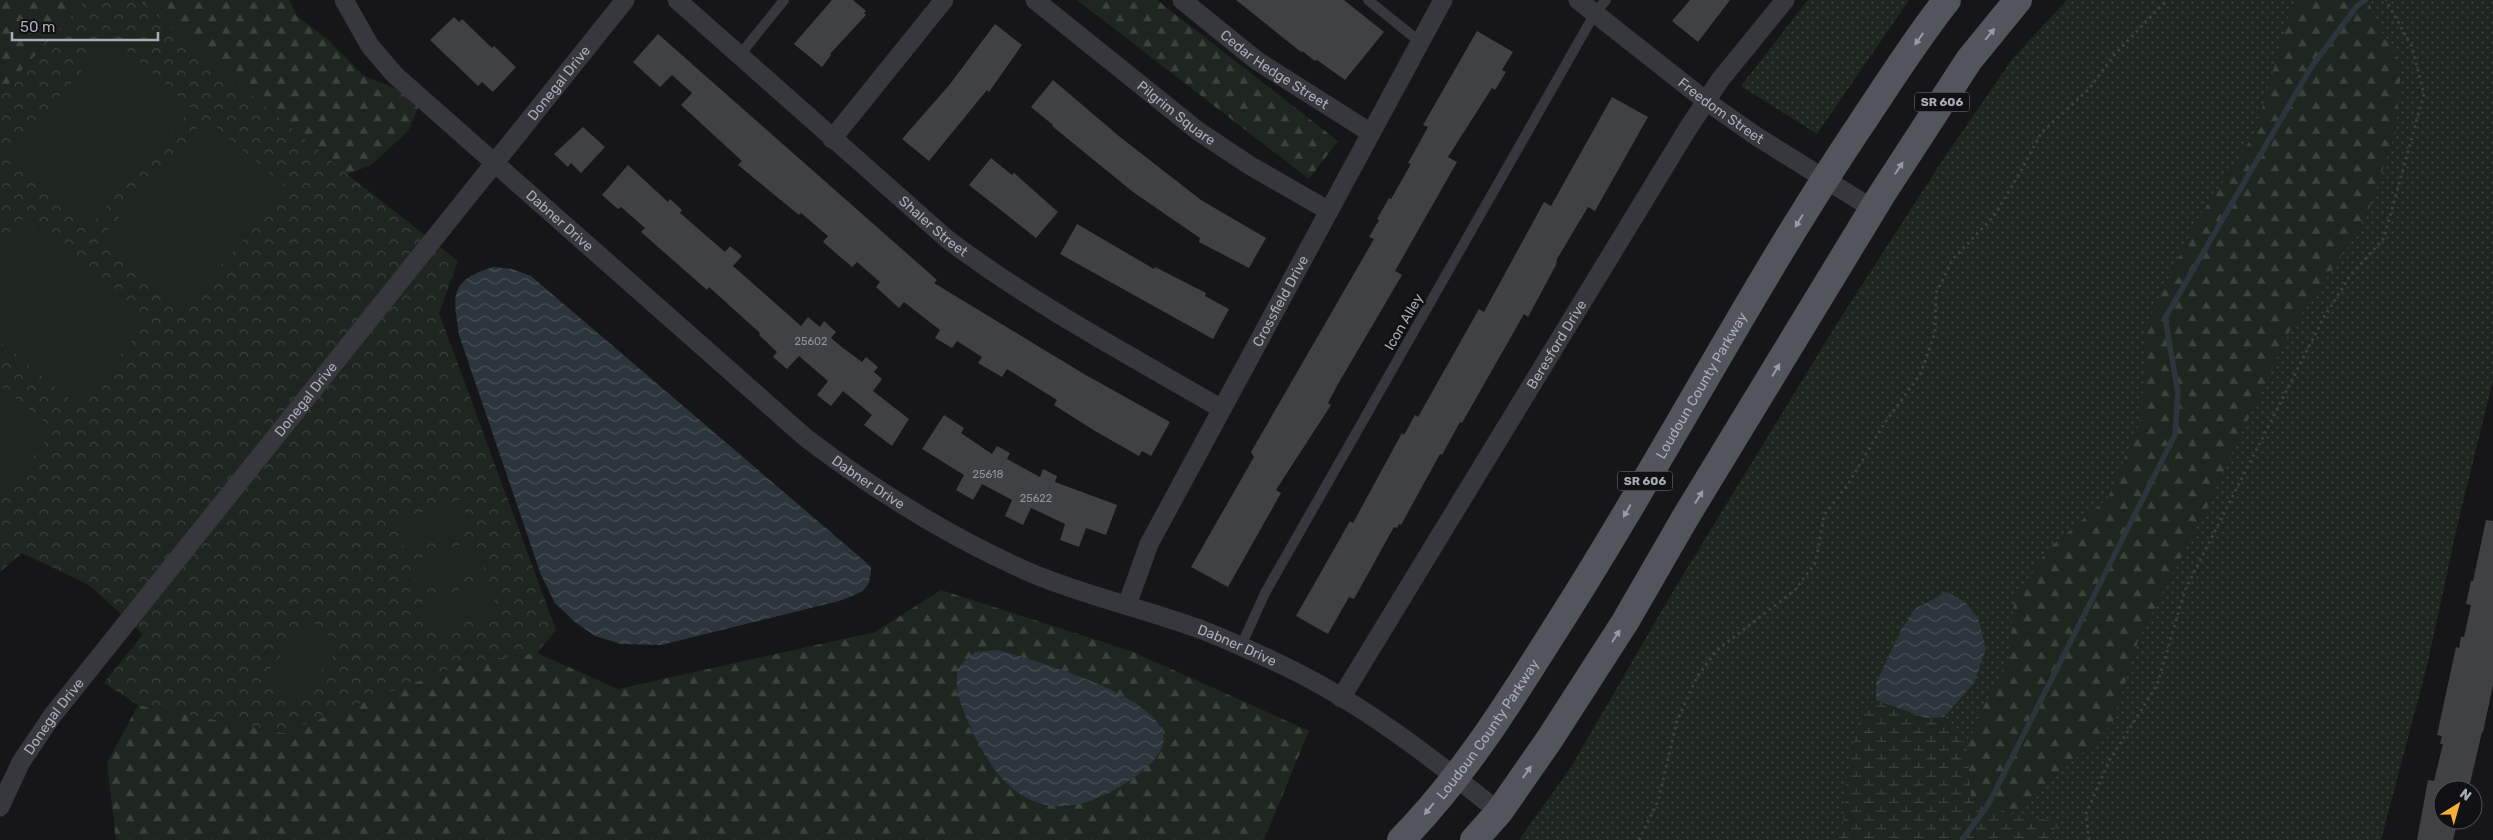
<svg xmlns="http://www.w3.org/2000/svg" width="2493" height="840" viewBox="0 0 2493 840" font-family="Rubik,sans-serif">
  <defs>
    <pattern id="grass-dots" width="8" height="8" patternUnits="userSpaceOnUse" patternTransform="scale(1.25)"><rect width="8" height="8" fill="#1e261f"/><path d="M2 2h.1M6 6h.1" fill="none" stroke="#3c433d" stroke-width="1.8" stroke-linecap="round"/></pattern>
    <pattern id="forest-firs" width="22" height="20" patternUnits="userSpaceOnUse" patternTransform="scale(1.25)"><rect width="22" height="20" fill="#1e261f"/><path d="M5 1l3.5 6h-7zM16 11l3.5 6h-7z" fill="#3c433d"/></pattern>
    <pattern id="wetland-marsh" width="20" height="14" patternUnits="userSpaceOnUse" patternTransform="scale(1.25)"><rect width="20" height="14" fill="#1e261f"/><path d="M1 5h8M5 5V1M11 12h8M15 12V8" fill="none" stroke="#3c433d"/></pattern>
    <pattern id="park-crowns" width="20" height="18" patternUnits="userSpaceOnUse" patternTransform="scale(1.25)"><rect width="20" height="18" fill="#1e261f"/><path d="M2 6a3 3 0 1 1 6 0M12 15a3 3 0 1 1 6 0" fill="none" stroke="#3c433d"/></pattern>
    <pattern id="water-waves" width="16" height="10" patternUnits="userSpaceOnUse" patternTransform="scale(1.25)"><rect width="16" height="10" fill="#2c353c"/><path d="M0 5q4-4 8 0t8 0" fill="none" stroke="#485056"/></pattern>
  </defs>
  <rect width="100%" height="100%" fill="#161618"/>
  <!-- grass -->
  <g fill="url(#grass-dots)">
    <polygon points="1808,0 1909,0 1817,134 1741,86"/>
    <polygon points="2067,0 2493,0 2493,380 2457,527 2427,666 2381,840 1519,840 1571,767 1672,593 1838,322 1940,164 2013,58"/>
  </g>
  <!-- forest -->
  <g fill="url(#forest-firs)">
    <polygon points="0,0 86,0 0,94"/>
    <polygon points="138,0 289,0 297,16 327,39 364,76 422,99 408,131 371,165 347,174"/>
    <polygon points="1077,0 1157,0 1338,141 1309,179"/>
    <polygon points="2298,0 2368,0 2377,23 2401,66 2396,132 2368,212 2348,247 2290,331 2205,511 2138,641 2113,722 2094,743 2011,814 1971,798 1967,748 1979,716 2009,658 2014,601 2048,549 2108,498 2141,419 2147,324 2196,222 2255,133 2289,16"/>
    <polygon points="941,590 1131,651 1309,731 1264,840 116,840 107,763 138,705 283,733 468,662 537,653 618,689 875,632"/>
  </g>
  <!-- wetland -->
  <polygon fill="url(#wetland-marsh)" points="1876,700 1926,718 1944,717 1967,748 1971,798 2011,814 2060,822 2046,840 1834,840 1843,826 1847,775 1860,714"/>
  <!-- park -->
  <polygon fill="url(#park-crowns)" points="86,0 138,0 347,174 458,261 439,313 556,630 537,653 468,662 283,733 138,705 104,683 143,634 89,585 22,553 0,572 0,94"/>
  <!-- pitch -->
  <g fill="#1e261f">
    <polygon points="111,37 192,108 87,228 6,157"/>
    <polygon points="206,118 288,189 183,308 102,237"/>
    <polygon points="21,219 147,323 78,406 0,341 0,245"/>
    <polygon points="0,386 55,430 0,497"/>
    <polygon points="461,499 471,530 405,552 395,521"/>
    <polygon points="475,540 485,571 419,592 409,562"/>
    <polygon points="488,580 498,611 432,633 422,602"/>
    <polygon points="310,620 341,646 297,701 265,675"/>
  </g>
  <!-- water -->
  <g fill="url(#water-waves)">
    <path d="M493,267l19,2 19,7 330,282 10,9c0,25 -11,26 -32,34l-178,44 -40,-1 -26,-8 -20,-14 -20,-19 -14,-28 -82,-240c-6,-41 -10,-54 34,-68z"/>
    <polygon points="1946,592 1965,602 1978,618 1986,649 1974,683 1944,717 1926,718 1876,700 1876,683 1901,630 1915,609"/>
    <path d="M998,650c38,11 148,42 164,80 13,30 -52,65 -75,72 -13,4 -31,6 -45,2 -38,-10 -59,-49 -74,-82 -6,-15 -16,-37 -9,-54 3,-6 12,-12 16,-16z"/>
  </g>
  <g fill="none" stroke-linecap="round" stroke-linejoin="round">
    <!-- stream -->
    <polyline stroke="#2c353c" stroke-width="5.5" points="1962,840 1988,805 2175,435 2178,393 2165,318 2312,66 2357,6 2365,0"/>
  </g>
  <!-- building -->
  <g fill="#404145">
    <polygon points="832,0 853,0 866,11 864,13 866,15 830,54 831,55 822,67 794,44"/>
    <polygon points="1236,0 1344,0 1384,32 1345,80 1317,60 1315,61 1302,51 1301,52"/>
    <polygon points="1690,0 1730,0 1698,42 1672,21"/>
    <polygon points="454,17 459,22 462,19 492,48 494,46 516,67 493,92 482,82 478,86 430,40"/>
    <polygon points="995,24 1022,45 989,92 987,90 929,161 902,139 950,84"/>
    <polygon points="1477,31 1513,52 1502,70 1506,72 1495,90 1492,88 1448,157 1457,162 1395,271 1402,275 1338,384 1328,403 1331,405 1276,490 1281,493 1228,587 1191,567 1254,457 1251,452 1374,239 1369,237 1379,220 1377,219 1389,198 1391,199 1411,164 1408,163 1428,127 1423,125"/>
    <polygon points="658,34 937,280 934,283 1084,374 1170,422 1151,456 1142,451 1139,456 1095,431 1054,405 1057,400 1007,369 1002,377 978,363 982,357 957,341 952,348 935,338 940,330 904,302 899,308 876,287 880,282 857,262 852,267 823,242 828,236 801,213 799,215 738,165 742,161 681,105 692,93 672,75 660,87 633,62"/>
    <polygon points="1053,80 1120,137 1201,200 1266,238 1249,268 1199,242 1200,238 1133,192 1052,126 1053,125 1031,107"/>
    <polygon points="1612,97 1648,117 1595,211 1588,207 1557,259 1556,265 1528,317 1524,314 1462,423 1460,422 1442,455 1440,454 1401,525 1399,524 1397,528 1394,527 1354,599 1349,597 1328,634 1296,616 1350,521 1353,523 1402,433 1404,435 1415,415 1418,417 1479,309 1484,312 1544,202 1551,206"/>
    <polygon points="583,127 605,147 581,173 571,163 568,167 554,154"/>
    <polygon points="991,158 1012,175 1014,173 1058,212 1036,238 969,185"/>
    <polygon points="628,165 668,202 670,199 682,210 680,213 725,252 730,246 742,256 733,266 801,326 808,317 820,327 824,321 836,332 831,338 843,348 862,362 866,357 878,367 874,372 882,379 873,391 909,419 892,446 864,425 872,415 843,391 831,406 817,395 828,381 799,356 787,369 773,357 777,352 759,335 760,333 709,287 707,290 641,232 645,228 621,207 618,209 602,195"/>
    <polygon points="1077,224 1154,269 1155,267 1206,293 1205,296 1229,309 1213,339 1060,254"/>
    <polygon points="944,415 964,428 961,433 992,454 997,446 1010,453 1007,459 1040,477 1043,469 1057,476 1055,482 1117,505 1106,535 1086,528 1079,547 1060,540 1065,524 1031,508 1023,525 1005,516 1012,500 982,484 973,500 956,490 964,475 922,449"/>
    <polygon points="2486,520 2493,521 2493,685 2483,732 2482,732 2469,788 2443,790 2443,820 2458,820 2453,840 2417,840 2428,780 2434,781 2443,744 2440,744 2442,736 2437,735 2456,647 2459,648 2461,637 2464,637 2471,605 2466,604 2471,581 2473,581"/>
  </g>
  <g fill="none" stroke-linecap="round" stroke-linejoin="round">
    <!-- path -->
    <g stroke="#3d3f44" stroke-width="3" stroke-dasharray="2.5 4" stroke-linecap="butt">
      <polyline points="1639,840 1658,801 1677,721 1697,677 1716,651 1795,590 1816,562 1824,515 1847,486 1884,424 1921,373 1935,333 1936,293 1953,259 1994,216 2020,173 2041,133 2089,89 2115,54 2167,0"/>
      <polyline points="2089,840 2086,814 2109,761 2157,685 2185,590 2323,319 2350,276 2384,238 2424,94 2412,47 2386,0"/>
    </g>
    <!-- lane -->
    <g stroke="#37383d" stroke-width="10">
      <polyline points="1368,0 1420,42"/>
      <polyline points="739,56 784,0"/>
      <polyline points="1241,646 1265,593 1595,13 1606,0"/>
    </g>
    <!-- street -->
    <g stroke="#37383d" stroke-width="19">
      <path id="s1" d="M344,0l26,46 25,29 411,363c71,54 143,99 225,135 53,22 109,35 163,54 28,10 56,23 84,36 81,38 152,93 221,149"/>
      <path id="s2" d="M677,0l270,239c86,65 182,116 275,170"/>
      <path id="s3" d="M1035,0l163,131 51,34 80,46"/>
      <path id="s4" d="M1182,0l74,60 115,73"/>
      <path id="s5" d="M1578,0l128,101 50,35 117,73"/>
      <polyline points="832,139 944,0"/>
      <path id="s6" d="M1127,605l22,-61 294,-544"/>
      <path id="s7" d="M1341,698l346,-568 33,-50 65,-80"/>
      <path id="s8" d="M0,807l21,-45 31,-46 573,-716"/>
    </g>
    <!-- primary -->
    <g stroke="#53555c" stroke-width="28">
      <path id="s9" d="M1401,840c66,-67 115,-149 165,-228 102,-161 189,-330 295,-488 28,-42 55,-85 86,-124"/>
      <polyline points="1474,840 1499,812 1549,740 1625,622 1685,518 1882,194 1969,60 2018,0"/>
    </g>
  </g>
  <!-- one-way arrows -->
  <defs><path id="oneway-solid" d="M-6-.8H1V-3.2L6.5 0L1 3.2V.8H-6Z" transform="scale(1.25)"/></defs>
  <g fill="#979ba6">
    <use href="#oneway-solid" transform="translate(1990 34) rotate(-51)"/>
    <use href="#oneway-solid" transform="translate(1919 39) rotate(125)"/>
    <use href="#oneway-solid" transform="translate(1899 168) rotate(-57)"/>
    <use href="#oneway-solid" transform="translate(1799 221) rotate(121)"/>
    <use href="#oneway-solid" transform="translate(1776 370) rotate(-59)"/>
    <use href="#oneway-solid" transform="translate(1699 497) rotate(-58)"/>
    <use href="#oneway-solid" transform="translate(1627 511) rotate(120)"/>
    <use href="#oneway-solid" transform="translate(1616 636) rotate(-57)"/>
    <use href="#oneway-solid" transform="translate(1527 772) rotate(-55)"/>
    <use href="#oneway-solid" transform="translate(1429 809) rotate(129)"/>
  </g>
  <g text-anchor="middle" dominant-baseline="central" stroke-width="5" stroke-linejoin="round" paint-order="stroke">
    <!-- number labels -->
    <g font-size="11" fill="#8e929b">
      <text x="811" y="341">25602</text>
      <text x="988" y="474">25618</text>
      <text x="1036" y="498">25622</text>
    </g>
    <!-- shield labels -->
    <g fill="#111113" stroke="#7b7e86" stroke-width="1">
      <rect x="1914.5" y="92.5" width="55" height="19" rx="4"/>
      <rect x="1617.5" y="471.5" width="55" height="19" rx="4"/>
    </g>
    <g font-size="12" font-weight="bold" fill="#a8adb8">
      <text x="1942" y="102">SR 606</text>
      <text x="1645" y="481">SR 606</text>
    </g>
    <!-- street labels -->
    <g font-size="14" fill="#a8adb8" stroke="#111113">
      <text stroke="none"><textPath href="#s4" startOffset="116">Cedar Hedge Street</textPath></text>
      <text stroke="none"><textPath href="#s8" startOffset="916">Donegal Drive</textPath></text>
      <text stroke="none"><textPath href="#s5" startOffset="181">Freedom Street</textPath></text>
      <text stroke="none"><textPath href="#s3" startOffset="181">Pilgrim Square</textPath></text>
      <text stroke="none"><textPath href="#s1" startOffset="311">Dabner Drive</textPath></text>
      <text stroke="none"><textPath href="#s2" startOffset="342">Shaler Street</textPath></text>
      <text stroke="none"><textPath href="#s6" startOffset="341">Crossfield Drive</textPath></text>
      <text transform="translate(1404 322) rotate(-60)">Icon Alley</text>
      <text stroke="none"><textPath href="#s7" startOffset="414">Beresford Drive</textPath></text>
      <text stroke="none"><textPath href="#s9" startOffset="546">Loudoun County Parkway</textPath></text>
      <text stroke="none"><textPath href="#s8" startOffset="511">Donegal Drive</textPath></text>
      <text stroke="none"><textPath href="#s1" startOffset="716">Dabner Drive</textPath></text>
      <text stroke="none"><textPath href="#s1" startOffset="1121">Dabner Drive</textPath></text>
      <text stroke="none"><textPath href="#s8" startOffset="106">Donegal Drive</textPath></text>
      <text stroke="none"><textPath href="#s9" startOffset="141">Loudoun County Parkway</textPath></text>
    </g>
  </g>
  <!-- north arrow -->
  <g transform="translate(2458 805) rotate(37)"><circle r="24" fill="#111113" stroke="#4d4f55"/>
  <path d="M0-4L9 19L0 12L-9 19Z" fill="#f2b134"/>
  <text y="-8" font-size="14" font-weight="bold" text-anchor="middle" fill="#a8adb8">N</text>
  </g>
  <!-- scale -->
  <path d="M12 32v8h146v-8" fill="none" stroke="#a8adb8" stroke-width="2.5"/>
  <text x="20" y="32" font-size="15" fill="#a8adb8" stroke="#111113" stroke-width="4" paint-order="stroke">50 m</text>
</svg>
